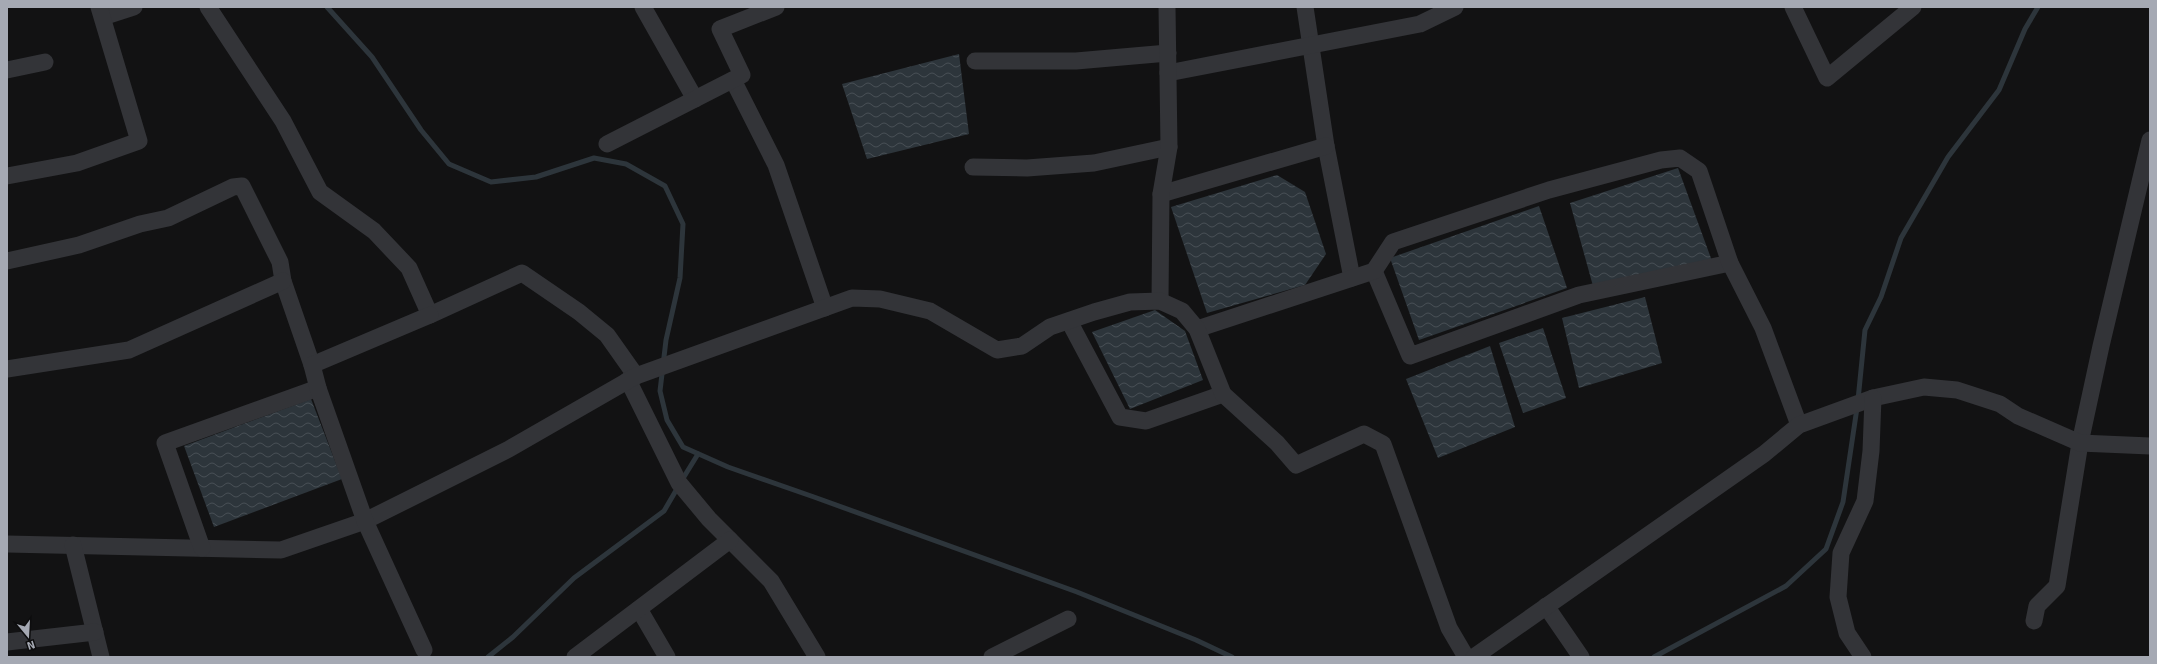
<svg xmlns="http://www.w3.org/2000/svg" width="2157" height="664" viewBox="0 0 2157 664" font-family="Signika,sans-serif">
  <defs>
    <pattern id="water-waves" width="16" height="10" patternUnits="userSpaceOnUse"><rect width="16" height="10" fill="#2d353b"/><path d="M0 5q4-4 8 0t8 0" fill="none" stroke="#484f55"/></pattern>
  </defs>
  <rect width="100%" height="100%" fill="#121213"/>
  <!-- water -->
  <g fill="url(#water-waves)">
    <polygon points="959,54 969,134 867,159 842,84"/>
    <polygon points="1678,168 1712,261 1593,286 1570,203"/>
    <polygon points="1277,175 1305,192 1326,254 1305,285 1207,313 1171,207"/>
    <polygon points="1539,206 1567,288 1419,340 1390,258"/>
    <polygon points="1645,297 1662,363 1579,388 1562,318"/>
    <polygon points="1155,310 1185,331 1203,380 1130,409 1092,332"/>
    <polygon points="1543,328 1566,398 1523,413 1499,343"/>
    <polygon points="1490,346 1515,427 1438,458 1406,379"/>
    <polygon points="311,399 342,479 214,527 184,446"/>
  </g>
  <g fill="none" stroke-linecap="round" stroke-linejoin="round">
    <!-- stream -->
    <g stroke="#2d353b" stroke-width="5">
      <polyline points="327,7 372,57 421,130 449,164 491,182 536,177 594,158 626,164 665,186 683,224 680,278 666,340 660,391 667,420 683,447 728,467 814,497 1077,592 1196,640 1232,657"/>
      <polyline points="1858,400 1865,330 1881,297 1901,238 1948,157 1999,90 2025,29 2038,7"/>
      <polyline points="682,480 698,454"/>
      <polyline points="488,657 513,637 574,578 664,511 678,487"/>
      <polyline points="1654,657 1786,586 1826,549 1843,502 1857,408"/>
    </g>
    <!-- minor -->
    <g stroke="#333438" stroke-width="17">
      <polyline points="208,7 283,121 320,192 374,231 409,268 430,315 522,273 579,312 607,335 636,376"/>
      <polyline points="643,7 695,99"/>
      <polyline points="1305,7 1326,146 1352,278"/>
      <polyline points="1793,7 1827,78 1913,7"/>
      <polyline points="103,17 134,7"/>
      <polyline points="975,61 1076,61 1168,53"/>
      <polyline points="7,70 45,62"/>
      <polyline points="1168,73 1420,24 1455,7"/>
      <polyline points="733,80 776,165 825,308"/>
      <polyline points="607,144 742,75 720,29 776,7"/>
      <polyline points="973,167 1027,168 1094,163 1169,147"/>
      <polyline points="7,176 77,163 139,141 99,7"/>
      <polyline points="1161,194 1326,146"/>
      <polyline points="7,261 79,245 140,224 168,218 233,187 242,186 280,262 283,281 312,365"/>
      <polyline points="1374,271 1410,356 1579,295 1730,263"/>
      <polyline points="1160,301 1161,194 1169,147 1167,7"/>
      <polyline points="1069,321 1120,417 1146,421 1223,394"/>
      <polyline points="1197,329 1374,271 1393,242 1549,190 1661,160 1680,158 1699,171 1730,263 1763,328 1799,425"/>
      <polyline points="7,369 129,350 283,281"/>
      <polyline points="628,380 679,483 709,519 771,581 817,657"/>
      <polyline points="7,544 281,550 365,521 509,449 636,376 852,298 880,299 930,311 997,350 1022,346 1050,327 1094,312 1130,302 1160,301 1182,311 1197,329 1223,394 1277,443 1296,465 1364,434 1383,444 1449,628 1466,657"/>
      <polyline points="73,545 101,657"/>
      <polyline points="202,548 165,443 318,388"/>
      <polyline points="1546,606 1581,657"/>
      <polyline points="639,609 667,657"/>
      <polyline points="2034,621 2037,606 2057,586 2080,443 2101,346 2150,140"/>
      <polyline points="7,642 95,632"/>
      <polyline points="424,650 365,521 318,388 312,365 430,315"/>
      <polyline points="575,657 730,540"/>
      <polyline points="992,657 1068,619"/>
      <polyline points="1474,657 1764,454 1799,425 1873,398 1924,387 1957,390 2000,404 2018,416 2080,443 2150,446"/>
      <polyline points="1863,657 1847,633 1838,597 1841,553 1865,501 1871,451 1873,398"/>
    </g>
  </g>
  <!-- border -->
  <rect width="2157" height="664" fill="none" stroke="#a5a9b3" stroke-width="16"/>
  <!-- north arrow -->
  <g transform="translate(28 636) rotate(162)" stroke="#0d0d0e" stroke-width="3" paint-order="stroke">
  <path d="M0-3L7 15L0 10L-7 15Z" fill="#a5a9b3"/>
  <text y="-6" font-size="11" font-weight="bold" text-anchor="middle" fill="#a5a9b3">N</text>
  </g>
</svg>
